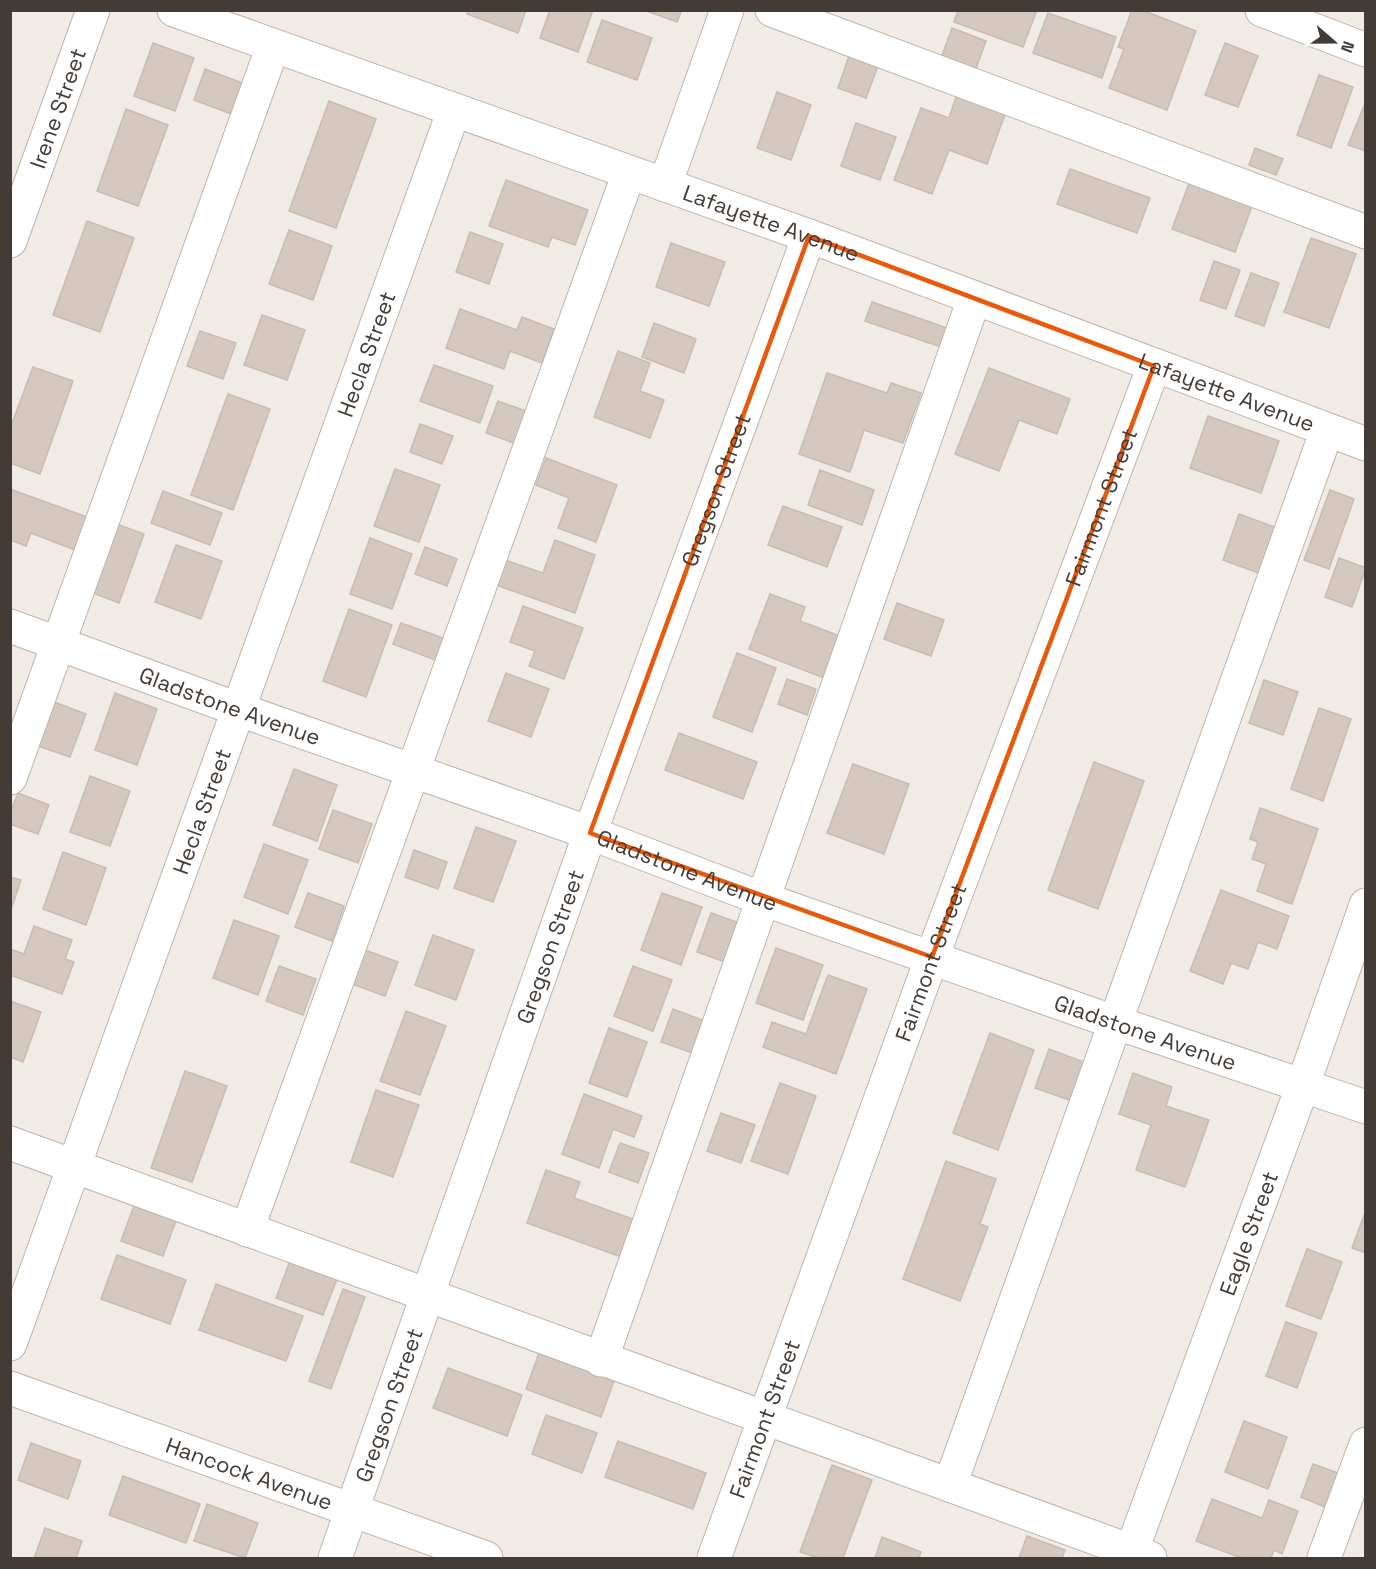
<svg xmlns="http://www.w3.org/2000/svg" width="1376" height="1569" viewBox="0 0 1376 1569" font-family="'Space Grotesk',sans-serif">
  <rect width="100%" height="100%" fill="#f0ebe5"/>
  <!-- building -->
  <g fill="#d4c8bf" stroke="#cabcb0" stroke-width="1.5">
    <polygon points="468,10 526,10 518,33 467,14"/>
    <polygon points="550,10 593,10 578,52 540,38"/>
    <polygon points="644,10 682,10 677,22"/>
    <polygon points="958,10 1037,10 1023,47 954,22"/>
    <polygon points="1132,10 1142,10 1196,31 1167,110 1109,88 1124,49 1118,47"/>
    <polygon points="1048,13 1116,37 1102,78 1033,53"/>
    <polygon points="602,20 652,38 637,80 587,62"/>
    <polygon points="952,28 986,41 974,74 940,61"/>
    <polygon points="153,43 194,58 175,111 134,96"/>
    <polygon points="1225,43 1258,56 1238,107 1205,95"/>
    <polygon points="849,56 878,66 866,98 838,88"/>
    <polygon points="205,69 245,84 234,115 194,100"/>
    <polygon points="1319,75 1353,87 1331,148 1297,135"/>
    <polygon points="959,88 1008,106 987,164 949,150 932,194 894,180 921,108 949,118"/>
    <polygon points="777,92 811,105 791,160 757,148"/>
    <polygon points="329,101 376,119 336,228 289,211"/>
    <polygon points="1366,101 1366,151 1348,145"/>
    <polygon points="126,109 168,125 138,206 97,191"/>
    <polygon points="856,123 896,137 880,180 841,166"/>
    <polygon points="1255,148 1283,159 1276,175 1249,165"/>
    <polygon points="1070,169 1150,198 1137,233 1057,204"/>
    <polygon points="1191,178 1254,201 1235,252 1172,229"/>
    <polygon points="506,180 588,210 575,245 552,237 548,247 489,226"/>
    <polygon points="87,221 134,238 100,332 53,315"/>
    <polygon points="289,230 332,246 313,300 269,284"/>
    <polygon points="470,232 503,244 489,284 456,272"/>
    <polygon points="1311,238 1356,254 1329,328 1284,312"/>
    <polygon points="671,243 725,262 709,306 656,287"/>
    <polygon points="1214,261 1240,270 1226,309 1200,300"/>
    <polygon points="1251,273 1279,283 1264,326 1235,316"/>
    <polygon points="872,302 947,328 941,347 865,321"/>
    <polygon points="460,309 517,330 522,317 554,329 542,363 510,351 504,369 446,348"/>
    <polygon points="262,315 305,330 287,380 244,365"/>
    <polygon points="654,323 696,339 684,373 642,357"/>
    <polygon points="200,331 236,343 223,379 187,366"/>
    <polygon points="618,351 650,363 640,391 664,400 650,438 594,417"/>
    <polygon points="434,365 493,386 480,423 420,401"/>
    <polygon points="33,367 73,381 40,474 10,463 10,429"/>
    <polygon points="989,368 1070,399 1057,434 1019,420 999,471 955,454"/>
    <polygon points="827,373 887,393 891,383 921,393 903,443 864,430 850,472 799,454"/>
    <polygon points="228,394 270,409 233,510 191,495"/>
    <polygon points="498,401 526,411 514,443 486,433"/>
    <polygon points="1208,416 1279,441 1261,493 1190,468"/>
    <polygon points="420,424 453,436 442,464 410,452"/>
    <polygon points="546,458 617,485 596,542 558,528 569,498 536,485"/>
    <polygon points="395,469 440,485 419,542 374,526"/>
    <polygon points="820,470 874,490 862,525 808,505"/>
    <polygon points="10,489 87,517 75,550 31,533 26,546 10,540"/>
    <polygon points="1330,490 1354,499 1329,569 1304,560"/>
    <polygon points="163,491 222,513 210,545 151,523"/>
    <polygon points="783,506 842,527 827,567 768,545"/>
    <polygon points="1239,514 1280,529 1264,575 1223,560"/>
    <polygon points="108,521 144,534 119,603 83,589"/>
    <polygon points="370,538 412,554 392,609 350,594"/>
    <polygon points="555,540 595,555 575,613 496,585 505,560 543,573"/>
    <polygon points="176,545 222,561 201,619 155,602"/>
    <polygon points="425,547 457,559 447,586 415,574"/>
    <polygon points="1339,558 1366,568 1352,607 1325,597"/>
    <polygon points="770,594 805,607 800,621 840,636 824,678 749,649"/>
    <polygon points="897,603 944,620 931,656 884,639"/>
    <polygon points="523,606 583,628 564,679 529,666 535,651 510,642"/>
    <polygon points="349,609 392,625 366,697 323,681"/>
    <polygon points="401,623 446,639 438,661 393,644"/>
    <polygon points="737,653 776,668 752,732 713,717"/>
    <polygon points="506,673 549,689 531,737 488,721"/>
    <polygon points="787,679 816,689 807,715 778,704"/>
    <polygon points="1264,680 1298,692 1283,735 1249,723"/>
    <polygon points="115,693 157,709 137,765 95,750"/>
    <polygon points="54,702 86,714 70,757 38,746"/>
    <polygon points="1319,708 1351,719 1323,801 1291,789"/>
    <polygon points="679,733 757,762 743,799 665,770"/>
    <polygon points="1094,762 1144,781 1098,909 1048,890"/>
    <polygon points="853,764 909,784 884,854 827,833"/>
    <polygon points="294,769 337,785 317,841 273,825"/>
    <polygon points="90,776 130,791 110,846 70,832"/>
    <polygon points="18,793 49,805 38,834 10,824 10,813"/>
    <polygon points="1260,808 1318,829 1292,904 1257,891 1266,864 1252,859 1258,842 1250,839"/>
    <polygon points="333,810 372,824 358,863 319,849"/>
    <polygon points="476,827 516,841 493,902 454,888"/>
    <polygon points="264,844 308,860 288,914 244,897"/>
    <polygon points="414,850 447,862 438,889 405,877"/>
    <polygon points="63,852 106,868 86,925 43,909"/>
    <polygon points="10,877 21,880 10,913"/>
    <polygon points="1221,890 1289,916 1277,949 1258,942 1248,969 1231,963 1223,984 1190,971"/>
    <polygon points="308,893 344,906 332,941 295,927"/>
    <polygon points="662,893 702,907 681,965 641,950"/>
    <polygon points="711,913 745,925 731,964 697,952"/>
    <polygon points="234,920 279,936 258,995 213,978"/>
    <polygon points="34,926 72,940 65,959 74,962 62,994 10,975 10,949 24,954"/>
    <polygon points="433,935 474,950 456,1000 415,985"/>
    <polygon points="776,948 823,965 803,1020 756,1003"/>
    <polygon points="365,950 398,962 385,996 352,984"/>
    <polygon points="279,966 316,979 303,1015 266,1001"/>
    <polygon points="633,966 672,980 653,1031 614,1016"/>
    <polygon points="828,975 867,989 836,1074 763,1047 772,1022 806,1034"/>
    <polygon points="10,1001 41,1012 23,1062 10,1057"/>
    <polygon points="673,1009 705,1021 693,1053 661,1042"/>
    <polygon points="406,1011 446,1026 420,1095 380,1081"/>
    <polygon points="609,1028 647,1042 627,1097 589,1083"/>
    <polygon points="990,1033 1034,1050 998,1150 953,1133"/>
    <polygon points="1049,1049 1086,1063 1072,1101 1035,1088"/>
    <polygon points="185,1071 227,1086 192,1182 151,1168"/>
    <polygon points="1133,1073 1172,1087 1166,1106 1209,1120 1185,1187 1136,1170 1151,1125 1119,1114"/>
    <polygon points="780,1083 816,1096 788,1174 751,1161"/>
    <polygon points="376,1090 419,1105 393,1177 351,1162"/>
    <polygon points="584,1094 642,1116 634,1137 613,1129 599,1168 562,1154"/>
    <polygon points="721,1113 755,1125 741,1163 707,1151"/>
    <polygon points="620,1143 649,1153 638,1183 609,1172"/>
    <polygon points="946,1161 996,1179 980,1224 988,1227 960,1301 903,1279"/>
    <polygon points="546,1170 580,1182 574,1198 641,1222 627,1259 527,1223"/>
    <polygon points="135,1203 177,1218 163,1256 121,1241"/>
    <polygon points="1366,1210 1366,1253 1352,1248"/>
    <polygon points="1307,1249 1342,1262 1321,1319 1286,1306"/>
    <polygon points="117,1255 186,1280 170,1324 101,1299"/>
    <polygon points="290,1261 337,1279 323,1315 276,1298"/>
    <polygon points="216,1284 303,1316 286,1361 199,1330"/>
    <polygon points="343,1289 365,1297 331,1389 309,1381"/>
    <polygon points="1286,1322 1317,1333 1297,1388 1266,1376"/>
    <polygon points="539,1353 614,1381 601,1417 526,1389"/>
    <polygon points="448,1368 522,1395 507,1436 433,1408"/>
    <polygon points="546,1415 597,1433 582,1473 532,1454"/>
    <polygon points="1244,1421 1287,1437 1268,1489 1225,1472"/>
    <polygon points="618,1441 706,1473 693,1509 605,1477"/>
    <polygon points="31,1443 81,1461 68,1499 18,1480"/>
    <polygon points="1313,1464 1338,1473 1325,1507 1301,1497"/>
    <polygon points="832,1465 872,1480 843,1558 818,1558 800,1552"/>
    <polygon points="123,1476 200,1504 186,1543 109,1515"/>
    <polygon points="1212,1499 1262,1518 1269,1500 1298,1511 1282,1554 1274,1550 1271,1558 1241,1558 1196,1541"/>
    <polygon points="207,1504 258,1523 245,1558 194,1541"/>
    <polygon points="45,1528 82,1541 76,1558 34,1558"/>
    <polygon points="1027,1536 1065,1550 1062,1558 1019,1558"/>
    <polygon points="882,1537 921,1552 919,1558 875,1558"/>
  </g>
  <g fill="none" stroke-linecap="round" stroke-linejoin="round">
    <defs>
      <g id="minor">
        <path id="s1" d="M174,10l635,226 557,208"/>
        <polyline points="772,10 1366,232"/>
        <polyline points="1262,10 1366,50"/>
        <polyline points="665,185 727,10"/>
        <path id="s2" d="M10,241l83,-231"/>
        <path id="s3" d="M10,626l230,84 350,123 173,66 354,124 249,84"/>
        <polyline points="10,778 273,46"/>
        <polyline points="10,1143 1150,1558"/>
        <polyline points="247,1230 629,173"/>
        <path id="s4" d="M10,1344l444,-1234"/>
        <polyline points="601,1360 974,299"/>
        <path id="s5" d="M10,1388l476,170"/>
        <polyline points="950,1485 1327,430"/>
        <path id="s6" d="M335,1558l255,-725 219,-597"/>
        <path id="s7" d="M714,1558l218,-601 222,-591"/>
        <path id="s8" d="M1129,1558l174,-473 63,-180"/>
        <polyline points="1324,1558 1366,1444"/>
      </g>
    </defs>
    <!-- minor casing -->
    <use href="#minor" stroke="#beb4ac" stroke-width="35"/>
    <!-- minor -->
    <use href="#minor" stroke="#fff" stroke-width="33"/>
  </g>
  <!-- marked area -->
  <path fill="none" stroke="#e8590c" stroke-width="4.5" stroke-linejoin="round" d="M809,236l345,130 -222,591 -342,-124z"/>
  <g text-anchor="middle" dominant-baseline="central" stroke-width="5" stroke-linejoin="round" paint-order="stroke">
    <!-- street labels -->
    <g font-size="22" fill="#423b36" stroke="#fff">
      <text stroke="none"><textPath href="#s2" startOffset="141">Irene Street</textPath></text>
      <text stroke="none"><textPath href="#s1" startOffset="634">Lafayette Avenue</textPath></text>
      <text stroke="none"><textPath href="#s4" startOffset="1052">Hecla Street</textPath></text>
      <text stroke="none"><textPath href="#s1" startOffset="1120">Lafayette Avenue</textPath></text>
      <text stroke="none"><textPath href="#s6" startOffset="1134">Gregson Street</textPath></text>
      <text stroke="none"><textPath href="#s7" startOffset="1120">Fairmont Street</textPath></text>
      <text stroke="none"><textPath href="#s3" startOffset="234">Gladstone Avenue</textPath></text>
      <text stroke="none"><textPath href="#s4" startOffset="566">Hecla Street</textPath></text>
      <text stroke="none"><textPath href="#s3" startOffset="720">Gladstone Avenue</textPath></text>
      <text stroke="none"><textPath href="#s6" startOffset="648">Gregson Street</textPath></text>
      <text stroke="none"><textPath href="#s7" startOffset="634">Fairmont Street</textPath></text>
      <text stroke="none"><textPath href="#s3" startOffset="1206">Gladstone Avenue</textPath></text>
      <text stroke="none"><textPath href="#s8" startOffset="346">Eagle Street</textPath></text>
      <text stroke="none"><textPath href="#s6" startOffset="162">Gregson Street</textPath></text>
      <text stroke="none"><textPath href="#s7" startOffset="148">Fairmont Street</textPath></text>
      <text stroke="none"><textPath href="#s5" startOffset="254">Hancock Avenue</textPath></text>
    </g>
  </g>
  <!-- border -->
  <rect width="1376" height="1569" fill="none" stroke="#423b36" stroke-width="24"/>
  <!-- north arrow -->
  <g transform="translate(1334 42) rotate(110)" stroke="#ffffff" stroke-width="4.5" paint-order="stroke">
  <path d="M0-4.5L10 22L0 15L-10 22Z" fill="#423b36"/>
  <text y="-9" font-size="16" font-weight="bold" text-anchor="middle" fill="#423b36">N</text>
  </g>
</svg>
